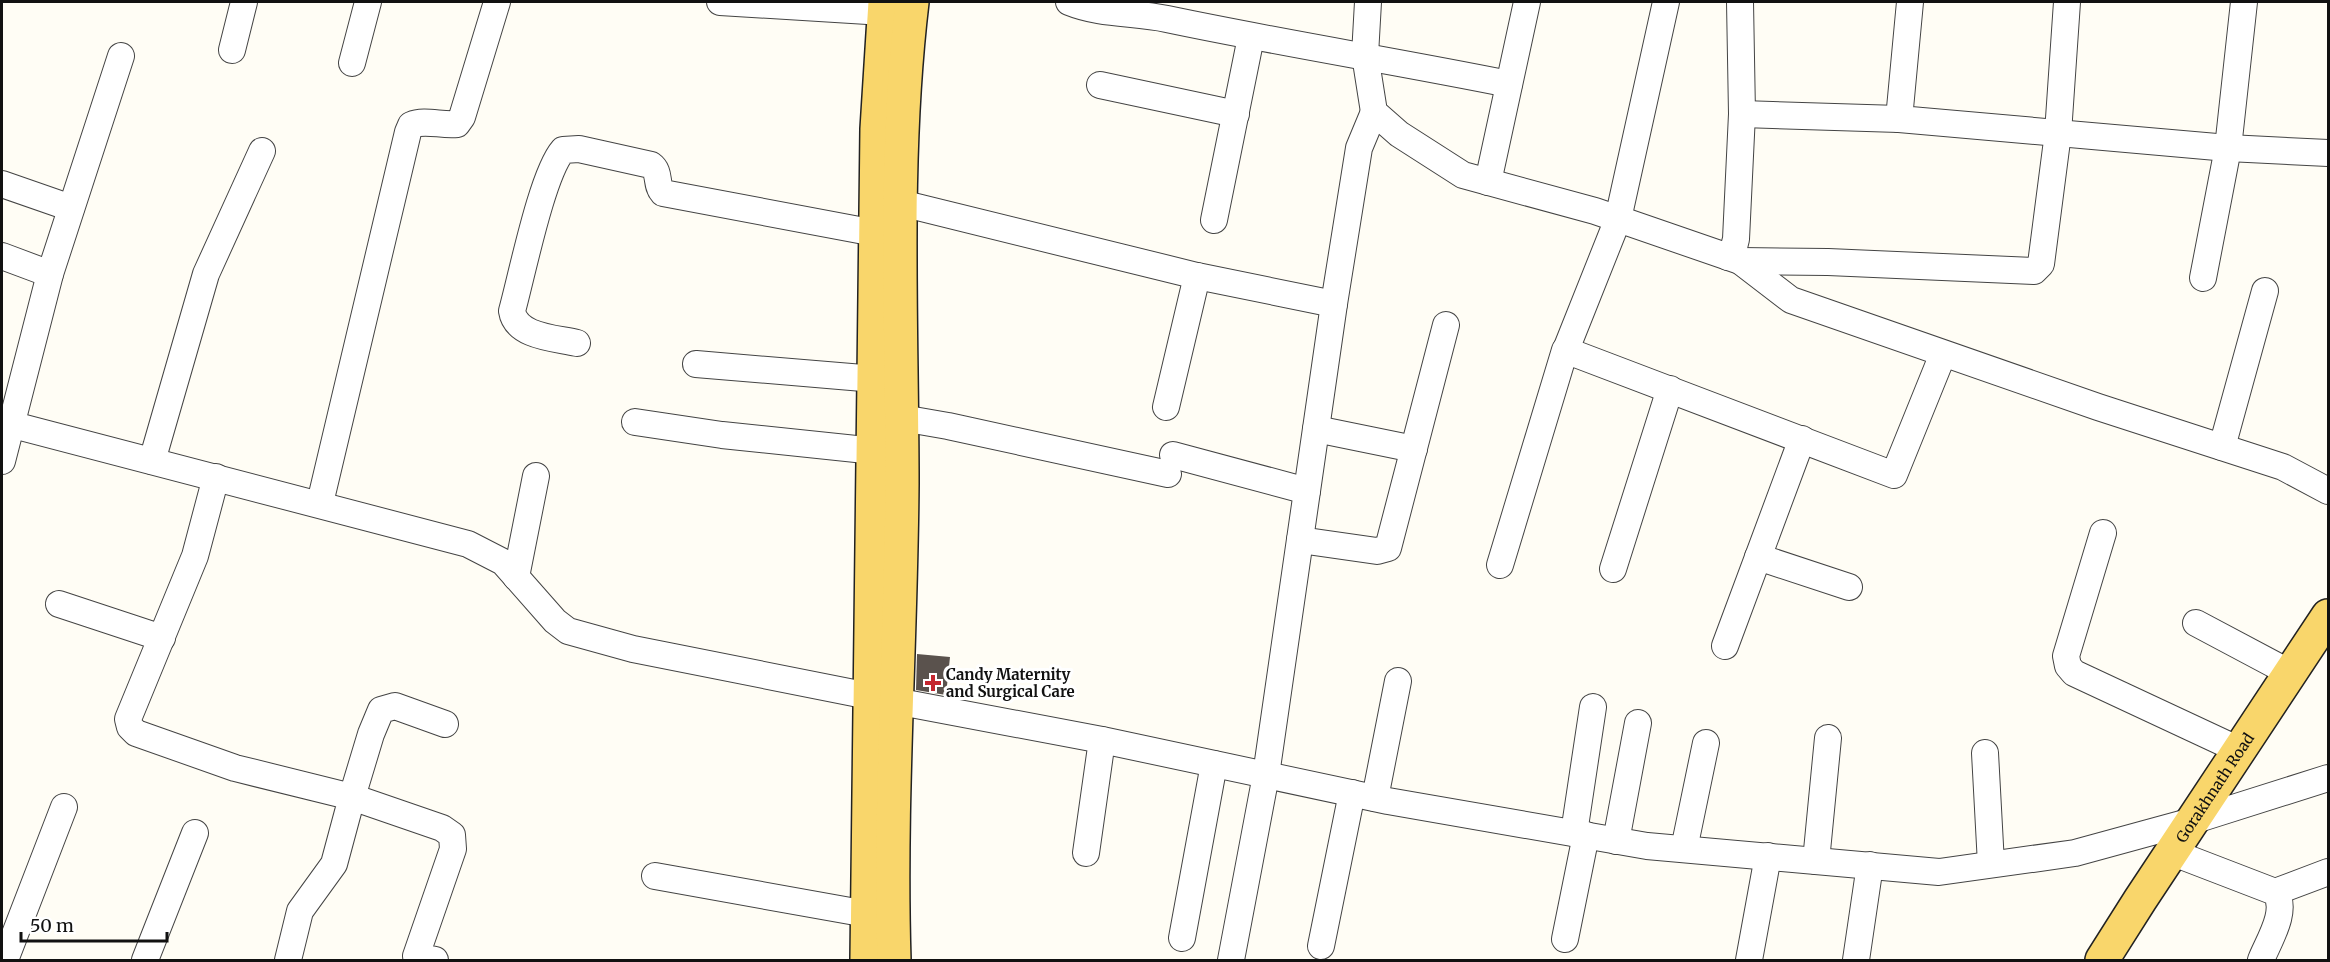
<svg xmlns="http://www.w3.org/2000/svg" width="2330" height="962" viewBox="0 0 2330 962" font-family="Merriweather,serif">
  <rect width="100%" height="100%" fill="#fffdf5"/>
  <!-- building -->
  <polygon fill="#5a524d" points="917,654 950,657 946,695 916,690"/>
  <g fill="none" stroke-linecap="round" stroke-linejoin="round">
    <defs>
      <g id="minor">
        <polyline points="720,2 884,12"/>
        <path d="M1069,2c32,13 65,10 98,17 114,24 228,42 342,65"/>
        <polyline points="1368,2 1365,55 1374,112 1399,134 1463,175 1595,211 1740,261 1791,300 2098,407 2283,467 2328,491"/>
        <polyline points="1910,2 1899,119 2228,148 2328,153"/>
        <polyline points="232,50 244,2"/>
        <polyline points="352,63 368,2"/>
        <polyline points="1100,85 1236,114"/>
        <polyline points="1742,114 1899,119"/>
        <polyline points="1488,182 1527,2"/>
        <polyline points="2,184 71,208"/>
        <polyline points="901,203 1197,276 1334,304"/>
        <polyline points="1214,220 1251,37"/>
        <polyline points="2,256 50,274"/>
        <polyline points="1728,257 1734,247 1736,239 1742,114 1740,2"/>
        <polyline points="1740,261 1828,262 2034,271 2041,264 2058,133 2067,2"/>
        <polyline points="2203,278 2228,148 2244,2"/>
        <path d="M577,343c-21,-5 -61,-6 -65,-32 10,-36 30,-137 51,-161l16,-1 72,16c10,7 4,20 12,28l212,40"/>
        <polyline points="1565,352 1618,219 1666,2"/>
        <polyline points="696,364 875,379"/>
        <polyline points="1166,407 1197,276"/>
        <polyline points="902,418 948,426 1168,474"/>
        <polyline points="2,422 468,544 503,562 555,621 568,631 633,649 869,696"/>
        <polyline points="635,422 722,435 875,451"/>
        <polyline points="1316,429 1414,449"/>
        <polyline points="2222,447 2265,291"/>
        <polyline points="1173,455 1307,491"/>
        <polyline points="2,461 50,274 121,56"/>
        <polyline points="152,461 206,274 262,151"/>
        <polyline points="216,477 195,556 128,719 130,727 136,733 235,768 352,797 334,864 300,911 288,960"/>
        <path d="M320,503l88,-371 3,-7c14,-6 31,1 46,-1l5,-7 35,-115"/>
        <polyline points="2103,533 2066,656 2068,666 2074,673 2239,750"/>
        <polyline points="1300,540 1377,551 1388,548 1446,325"/>
        <polyline points="1758,557 1849,587"/>
        <polyline points="1500,565 1565,350 1894,475 1943,354"/>
        <polyline points="1613,569 1670,389"/>
        <polyline points="516,577 536,476"/>
        <polyline points="59,604 162,638"/>
        <polyline points="2196,623 2290,673"/>
        <polyline points="1725,646 1802,439"/>
        <polyline points="895,701 1102,740 1388,801 1647,846 1939,872 2075,853 2192,821 2328,778"/>
        <polyline points="1985,753 1991,864"/>
        <polyline points="1375,798 1398,681"/>
        <polyline points="1574,833 1593,707"/>
        <polyline points="1616,841 1638,723"/>
        <polyline points="1684,849 1706,743"/>
        <path d="M2171,852l104,40c14,18 -7,50 -14,68"/>
        <polyline points="1086,853 1102,740"/>
        <polyline points="1816,861 1828,738"/>
        <polyline points="655,876 867,914"/>
        <polyline points="2275,892 2328,872"/>
        <polyline points="1182,938 1214,764"/>
        <polyline points="1565,939 1586,835"/>
        <polyline points="1321,946 1352,793"/>
        <polyline points="5,960 64,807"/>
        <polyline points="145,960 195,833"/>
        <polyline points="435,960 416,956 453,849 452,835 442,828 352,797 371,734 381,710 395,706 445,724"/>
        <polyline points="1231,960 1266,775 1334,304 1359,148 1374,112"/>
        <polyline points="1749,960 1768,856"/>
        <polyline points="1856,960 1870,865"/>
      </g>
      <g id="major">
        <polyline points="867,960 877,129 885,2"/>
        <path d="M894,960c-5,-159 7,-318 8,-477 0,-160 -9,-322 10,-481"/>
        <path id="s1" d="M2102,960l38,-60 188,-284"/>
      </g>
    </defs>
    <!-- minor casing -->
    <use href="#minor" stroke="#444" stroke-width="28"/>
    <!-- major casing -->
    <use href="#major" stroke="#222" stroke-width="36"/>
    <!-- minor -->
    <use href="#minor" stroke="#fff" stroke-width="26"/>
    <!-- major -->
    <use href="#major" stroke="#f9d66b" stroke-width="33"/>
  </g>
  <!-- markers -->
  <path fill="#c4262e" stroke="#fff" stroke-width="2" d="M930 674h6v6h6v6h-6v6h-6v-6h-6v-6h6z"/>
  <g text-anchor="middle" dominant-baseline="central" stroke-width="6" stroke-linejoin="round" paint-order="stroke">
    <!-- poi labels -->
    <g font-size="15" font-weight="bold" fill="#111" stroke="#fff" text-anchor="start">
      <text x="946" y="674">Candy Maternity<tspan x="946" dy="17">and Surgical Care</tspan></text>
    </g>
    <!-- street labels -->
    <g font-size="15" fill="#111" stroke="#fff">
      <text stroke="none"><textPath href="#s1" startOffset="206">Gorakhnath Road</textPath></text>
    </g>
  </g>
  <!-- border -->
  <rect width="2330" height="962" fill="none" stroke="#111111" stroke-width="6"/>
  <!-- scale -->
  <path d="M21 932v9h146v-9" fill="none" stroke="#111111" stroke-width="3"/>
  <text x="30" y="932" font-size="18" fill="#111111" stroke="#ffffff" stroke-width="4.5" paint-order="stroke">50 m</text>
</svg>
